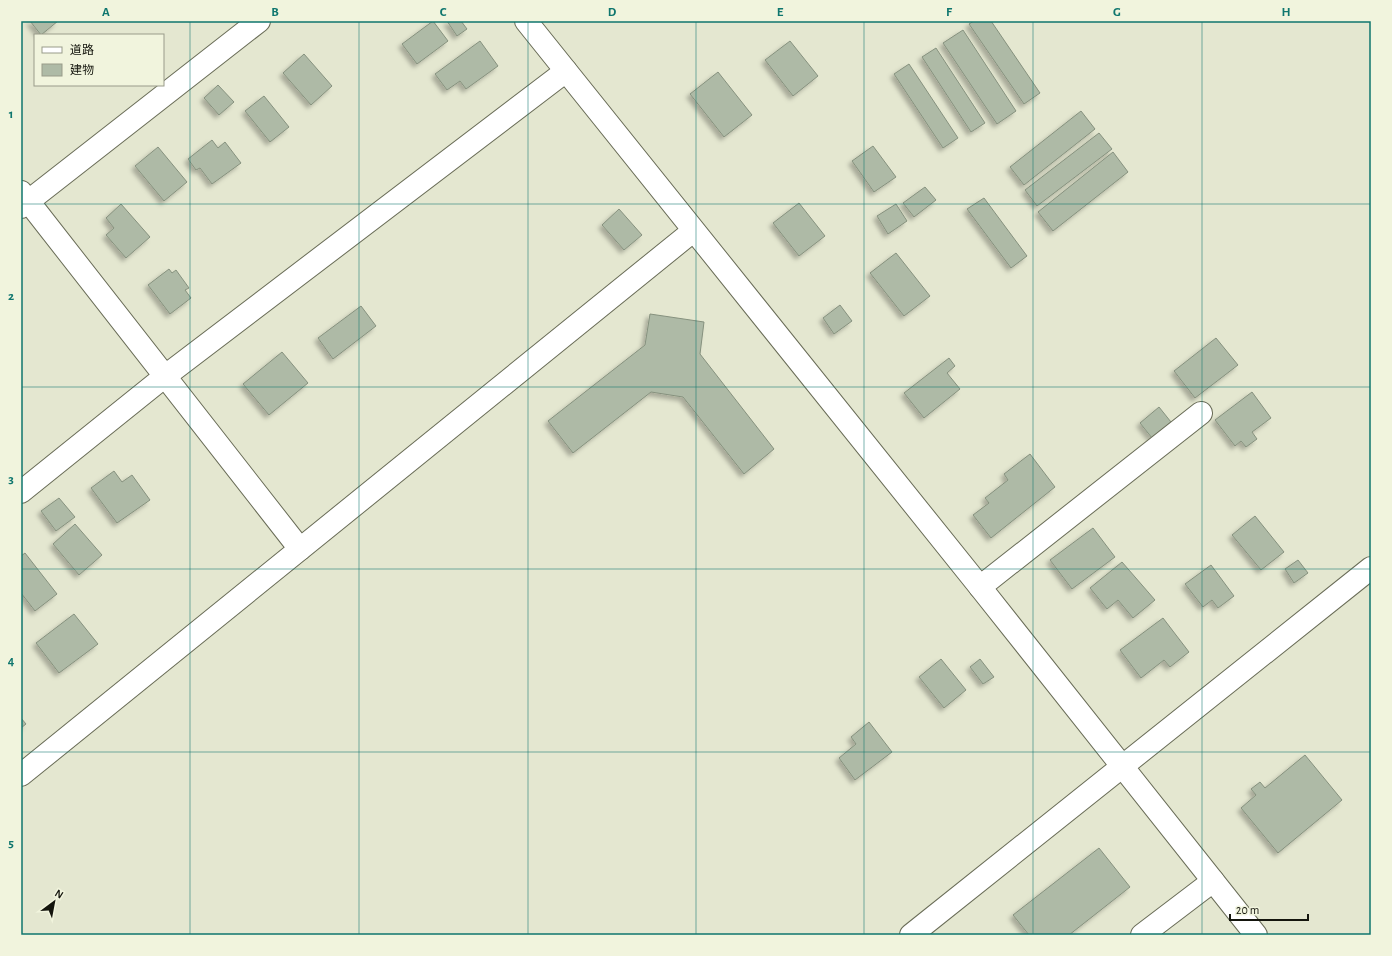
<svg xmlns="http://www.w3.org/2000/svg" width="1392" height="956" viewBox="0 0 1392 956" font-family="'Alegreya Sans','Noto Sans JP',sans-serif">
  <defs>
    <filter id="shadow"><feDropShadow dx="-3.5" dy="3.5" stdDeviation="2" flood-color="#0004"/></filter>
  </defs>
  <rect width="100%" height="100%" fill="#e4e7d0"/>
  <!-- building -->
  <g fill="#aebaa6" stroke="#86917e" filter="url(#shadow)">
    <polygon points="30,21 58,21 41,35"/>
    <polygon points="433,21 448,41 417,64 402,44"/>
    <polygon points="447,21 461,21 467,29 457,36"/>
    <polygon points="974,21 991,21 1040,93 1024,104 969,24"/>
    <polygon points="963,30 1016,111 997,124 943,43"/>
    <polygon points="480,41 498,66 466,89 460,81 447,90 435,74"/>
    <polygon points="790,41 818,76 793,96 765,60"/>
    <polygon points="936,48 985,123 971,132 922,57"/>
    <polygon points="304,54 332,86 311,105 283,73"/>
    <polygon points="909,64 958,138 943,148 894,74"/>
    <polygon points="718,72 752,115 724,137 690,94"/>
    <polygon points="218,85 234,102 219,115 204,98"/>
    <polygon points="264,96 289,127 270,142 245,111"/>
    <polygon points="1081,111 1095,129 1024,185 1010,167"/>
    <polygon points="1099,133 1112,149 1037,206 1025,190"/>
    <polygon points="212,140 218,148 225,142 241,163 212,184 200,168 196,170 188,159"/>
    <polygon points="873,146 896,177 874,192 852,161"/>
    <polygon points="158,147 187,182 164,201 135,166"/>
    <polygon points="1113,152 1128,172 1053,231 1038,212"/>
    <polygon points="925,187 936,200 914,217 903,203"/>
    <polygon points="984,198 1027,256 1011,268 967,209"/>
    <polygon points="799,203 825,236 799,256 773,223"/>
    <polygon points="121,204 150,237 126,258 106,235 114,228 106,218"/>
    <polygon points="896,204 907,221 888,234 877,216"/>
    <polygon points="619,209 642,235 624,250 602,225"/>
    <polygon points="896,253 930,296 904,316 870,273"/>
    <polygon points="169,269 172,273 176,270 189,288 185,290 191,298 170,314 148,285"/>
    <polygon points="840,305 852,321 834,334 823,318"/>
    <polygon points="361,306 376,326 333,359 318,338"/>
    <polygon points="650,314 704,322 700,354 774,449 744,474 683,397 651,392 573,453 548,421 645,345"/>
    <polygon points="1216,338 1238,365 1195,398 1174,371"/>
    <polygon points="282,352 308,383 269,415 243,384"/>
    <polygon points="949,358 955,366 947,373 960,389 924,418 904,393"/>
    <polygon points="1252,392 1271,418 1252,432 1257,439 1246,447 1241,441 1235,446 1215,420"/>
    <polygon points="1159,407 1171,422 1152,438 1140,423"/>
    <polygon points="1030,454 1055,487 991,538 973,515 989,503 985,498 1008,480 1004,474"/>
    <polygon points="114,471 122,482 132,475 150,500 117,523 91,488"/>
    <polygon points="59,498 75,517 56,531 41,511"/>
    <polygon points="1255,516 1284,552 1261,570 1232,535"/>
    <polygon points="75,524 102,555 79,575 53,544"/>
    <polygon points="1093,528 1115,557 1072,589 1050,560"/>
    <polygon points="25,553 57,594 35,611 21,593 21,556"/>
    <polygon points="1298,560 1308,573 1294,583 1285,569"/>
    <polygon points="1122,562 1155,600 1133,618 1118,600 1107,609 1090,588"/>
    <polygon points="1211,565 1234,596 1218,608 1212,600 1203,607 1185,584"/>
    <polygon points="74,614 98,644 59,673 36,643"/>
    <polygon points="1163,618 1189,652 1170,667 1164,660 1141,678 1120,650"/>
    <polygon points="941,659 966,690 944,708 919,677"/>
    <polygon points="980,659 994,677 983,684 970,667"/>
    <polygon points="21,718 26,724 21,728"/>
    <polygon points="869,722 892,752 855,780 839,758 856,744 851,737"/>
    <polygon points="1305,755 1342,800 1278,853 1241,808 1256,795 1251,789 1260,782 1265,788"/>
    <polygon points="1099,848 1130,887 1069,935 1029,935 1013,915"/>
  </g>
  <g fill="none" stroke-linecap="round" stroke-linejoin="round">
    <defs>
      <g id="minor">
        <polyline points="526,21 980,587 1256,935"/>
        <polyline points="21,192 300,549"/>
        <polyline points="21,207 259,21"/>
        <polyline points="21,492 164,377 566,71"/>
        <polyline points="980,587 1201,413"/>
        <polyline points="21,775 693,231"/>
        <polyline points="911,935 1371,568"/>
        <polyline points="1142,935 1213,881"/>
      </g>
    </defs>
    <!-- minor casing -->
    <use href="#minor" stroke="#696c57" stroke-width="24"/>
    <!-- minor -->
    <use href="#minor" stroke="#fff" stroke-width="22"/>
  </g>
  <!-- grid -->
  <path fill="none" stroke="#0f766e" stroke-width="1" stroke-opacity="0.55" d="M190,21v914M359,21v914M528,21v914M696,21v914M864,21v914M1033,21v914M1202,21v914M21,204h1350M21,387h1350M21,569h1350M21,752h1350"/>
  <!-- border -->
  <rect width="1392" height="956" fill="none" stroke="#f1f4dd" stroke-width="44"/>
  <!-- legend -->
  <rect x="34" y="34" width="130" height="52" fill="#f1f4dd" stroke="#999b8a"/>
  <rect x="42" y="47" width="20" height="6" fill="#ffffff" stroke="#999b8a"/>
  <text x="70" y="54" font-size="12" fill="#14150d">道路</text>
  <rect x="42" y="64" width="20" height="12" fill="#aebaa6" stroke="#999b8a"/>
  <text x="70" y="74" font-size="12" fill="#14150d">建物</text>
  <!-- north arrow -->
  <g transform="translate(54 902) rotate(32)" stroke="#f1f4dd" stroke-width="3" paint-order="stroke">
  <path d="M0-3L7 15L0 10L-7 15Z" fill="#14150d"/>
  <text y="-6" font-size="11" font-weight="bold" text-anchor="middle" fill="#14150d">N</text>
  </g>
  <!-- scale -->
  <path d="M1230 914v6h78v-6" fill="none" stroke="#14150d" stroke-width="2"/>
  <text x="1236" y="914" font-size="12" fill="#14150d" stroke="#f1f4dd" stroke-width="3" paint-order="stroke">20 m</text>
  <rect x="22" y="22" width="1348" height="912" fill="none" stroke="#0f766e" stroke-width="1.5"/>
  <g font-size="13" text-anchor="middle" font-weight="bold" fill="#0f766e">
    <text x="106" y="16">A</text>
    <text x="275" y="16">B</text>
    <text x="443" y="16">C</text>
    <text x="612" y="16">D</text>
    <text x="780" y="16">E</text>
    <text x="949" y="16">F</text>
    <text x="1117" y="16">G</text>
    <text x="1286" y="16">H</text>
    <text x="11" y="118">1</text>
    <text x="11" y="300">2</text>
    <text x="11" y="483">3</text>
    <text x="11" y="665">4</text>
    <text x="11" y="847">5</text>
  </g>
</svg>
